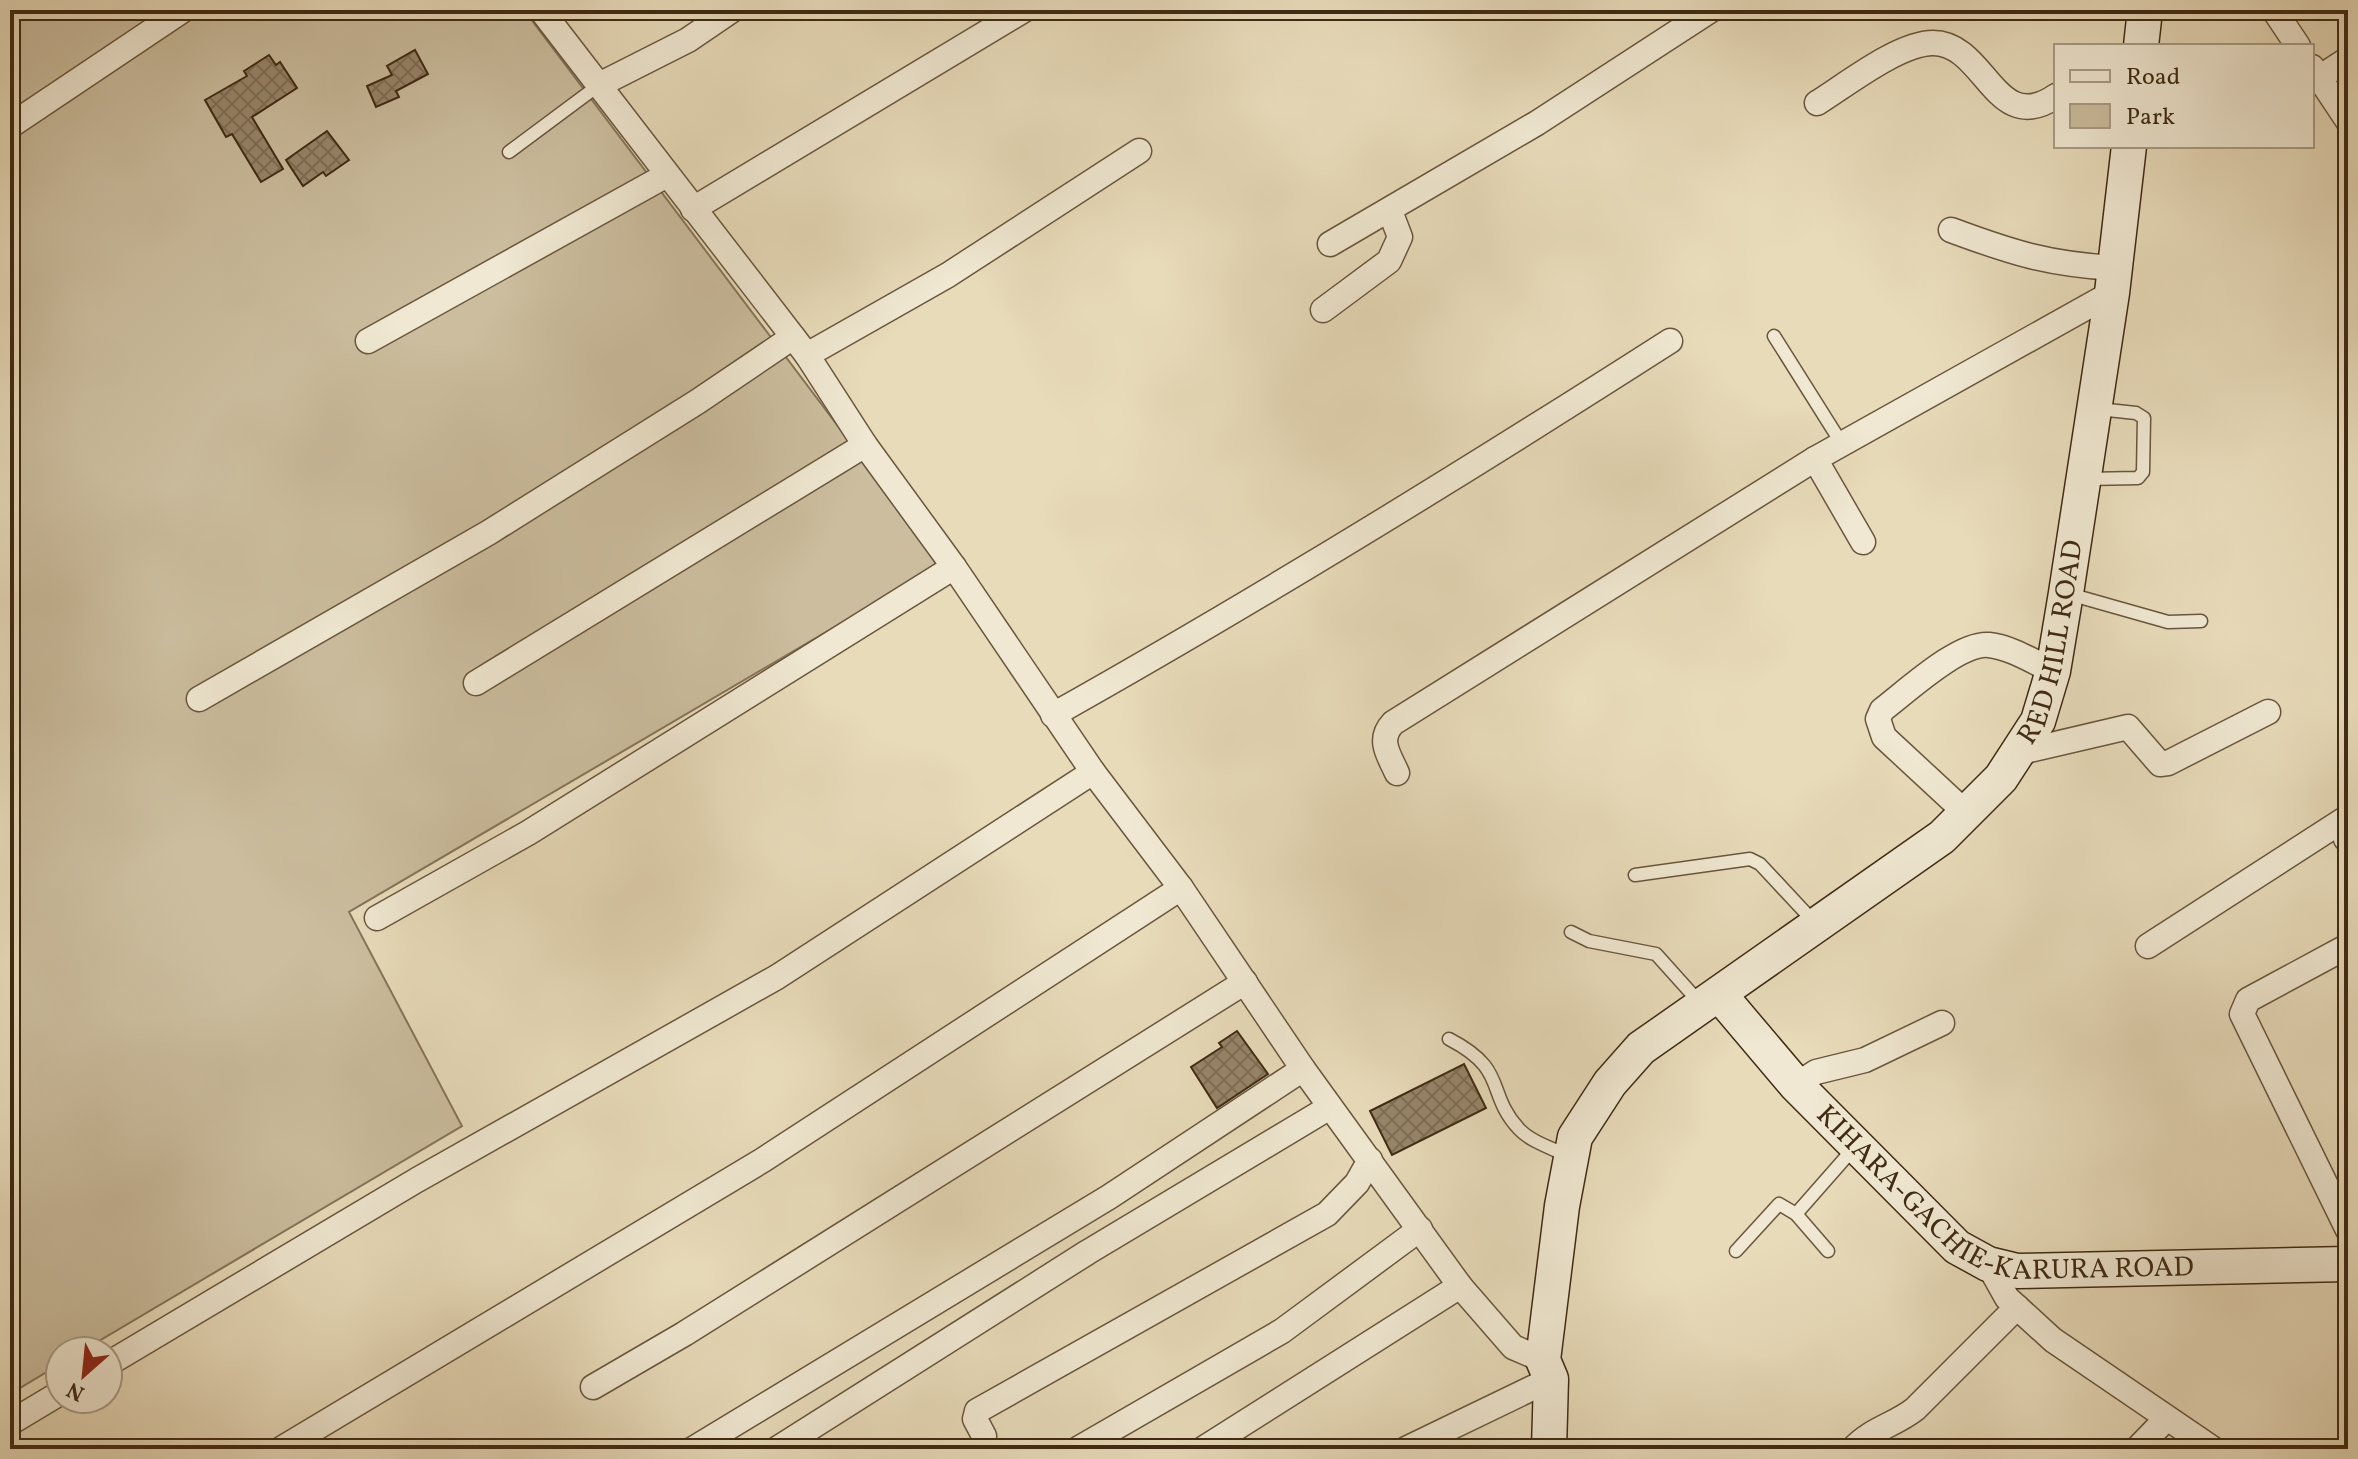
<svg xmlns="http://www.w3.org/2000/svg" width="2358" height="1459" viewBox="0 0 2358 1459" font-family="Vollkorn,serif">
  <defs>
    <pattern id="building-cross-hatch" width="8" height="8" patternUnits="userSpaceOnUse" patternTransform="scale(2)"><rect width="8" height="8" fill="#97866a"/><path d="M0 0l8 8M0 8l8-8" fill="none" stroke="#7d6e56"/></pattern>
  </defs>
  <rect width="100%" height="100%" fill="#e8dbba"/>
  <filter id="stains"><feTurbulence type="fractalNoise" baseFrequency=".0025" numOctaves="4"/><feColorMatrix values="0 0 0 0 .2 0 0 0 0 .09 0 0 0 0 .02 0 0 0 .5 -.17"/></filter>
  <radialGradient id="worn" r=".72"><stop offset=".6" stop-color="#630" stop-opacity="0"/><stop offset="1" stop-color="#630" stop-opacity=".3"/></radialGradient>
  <!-- green -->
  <polygon fill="#cbbd9e" stroke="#857458" stroke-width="2" points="10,10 524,10 942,564 349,912 462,1126 82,1351 60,1351 60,1364 10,1394"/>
  <!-- building -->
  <g fill="url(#building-cross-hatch)" stroke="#3f2a13" stroke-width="2">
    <polygon points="415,50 428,74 396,91 399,97 376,107 367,86 392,75 387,66"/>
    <polygon points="269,55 276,65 280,62 297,88 252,117 283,169 261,182 232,134 226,137 205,100 247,76 244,71"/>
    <polygon points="327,131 349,160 326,176 323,172 303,186 286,160"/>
    <polygon points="1237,1031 1268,1074 1217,1108 1191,1067 1222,1047 1219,1043"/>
    <polygon points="1464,1064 1486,1108 1392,1155 1370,1111"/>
  </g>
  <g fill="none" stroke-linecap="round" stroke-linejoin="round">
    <defs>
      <g id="lane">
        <polyline points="509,152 599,85"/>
        <polyline points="1774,336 1842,444"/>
        <polyline points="2086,479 2138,478 2143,472 2144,418 2136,413 2098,409"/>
        <polyline points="2069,594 2168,622 2201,621"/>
        <polyline points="1635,875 1750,859 1760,864 1815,923"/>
        <polyline points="1571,932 1589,941 1656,954 1700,1003"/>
        <path d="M1449,1039c60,31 36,53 70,90 12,13 33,19 49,27"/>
        <polyline points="1796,1214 1854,1148"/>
        <polyline points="1736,1251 1779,1204 1796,1214 1828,1251"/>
      </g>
      <g id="street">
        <polyline points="541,10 807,355 865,445 954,567 1093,772 1181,888 1303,1069 1460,1286 1513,1347 1543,1360"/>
        <polyline points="2274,10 2298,46"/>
        <polyline points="2312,67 2348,121"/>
        <polyline points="2319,78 2348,59"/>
        <polyline points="599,85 688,40 732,10"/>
        <path d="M1817,103c29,-18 82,-60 116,-60 53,0 62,95 123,53"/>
        <polyline points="10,126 183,10"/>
        <polyline points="693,209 1024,10"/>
        <path d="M1951,230c62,23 97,34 163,38"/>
        <polyline points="1330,244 1537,123 1711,10"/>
        <polyline points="1323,310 1389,261 1400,237 1390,211"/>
        <polyline points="368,341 667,175"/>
        <polyline points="807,355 948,275 1139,151"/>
        <polyline points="1863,542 1815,459 2112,293"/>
        <polyline points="476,683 865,445"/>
        <polyline points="199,699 488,533 697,402 793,337"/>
        <path d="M1053,715c210,-118 414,-244 617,-374"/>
        <polyline points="2017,753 2128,727 2160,764 2168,763 2268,712"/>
        <path d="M1397,773c-8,-18 -20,-33 -4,-50l422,-264"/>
        <path d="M1966,813l-82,-76 -6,-18 4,-9c24,-18 77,-68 107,-65 21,2 45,17 64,26"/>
        <polyline points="2346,839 2348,838"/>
        <polyline points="377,918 528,833 954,567"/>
        <polyline points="2148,946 2348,817"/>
        <polyline points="2348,946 2248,1000 2242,1014 2348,1230"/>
        <polyline points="1796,1085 1816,1072 1865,1060 1942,1023"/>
        <polyline points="1988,1264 2007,1298 2053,1340 2213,1449"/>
        <polyline points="108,1364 417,1180 777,977 1093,772"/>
        <polyline points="593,1387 684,1334 1245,982"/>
        <polyline points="10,1423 60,1393"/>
        <polyline points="984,1436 975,1419 977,1411 1327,1214 1357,1183 1370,1160"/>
        <polyline points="281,1449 763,1160 1181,888"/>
        <polyline points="693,1449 1109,1197 1303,1069"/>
        <polyline points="777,1449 1088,1252 1330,1107"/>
        <polyline points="1078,1449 1282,1331 1420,1229"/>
        <polyline points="1203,1449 1460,1286"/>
        <polyline points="1406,1449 1551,1379"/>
        <path d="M1853,1449c18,-20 42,-24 62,-40l102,-102"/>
        <polyline points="2137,1449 2166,1419"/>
      </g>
      <g id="secondary">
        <polyline points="2141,46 2145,10"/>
        <path id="s1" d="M1719,994l77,91 161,162 31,17 29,7 331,-7"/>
        <path id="s2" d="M1549,1449l2,-70 -8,-19 19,-154 13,-69 35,-54 31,-35 301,-211 59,-59 37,-57 15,-50 13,-78 46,-300 17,-147"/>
      </g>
    </defs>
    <!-- lane casing -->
    <use href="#lane" stroke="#69563d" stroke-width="15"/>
    <!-- street casing -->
    <use href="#street" stroke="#69563d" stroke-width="27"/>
    <!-- secondary casing -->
    <use href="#secondary" stroke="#3f2a13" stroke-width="37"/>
    <!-- lane -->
    <use href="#lane" stroke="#f0e8d2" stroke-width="12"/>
    <!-- street -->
    <use href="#street" stroke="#f0e8d2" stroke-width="24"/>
    <!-- secondary -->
    <use href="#secondary" stroke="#f0e8d2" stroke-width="34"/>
  </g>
  <g text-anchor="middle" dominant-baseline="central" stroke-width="7" stroke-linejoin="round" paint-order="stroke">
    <!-- street labels -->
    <g font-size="28" fill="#3f2a13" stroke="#f0e8d2">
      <text stroke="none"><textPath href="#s2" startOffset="1026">RED HILL ROAD</textPath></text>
      <text stroke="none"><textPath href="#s1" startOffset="372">KIHARA-GACHIE-KARURA ROAD</textPath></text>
    </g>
  </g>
  <!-- margin -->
  <rect width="2358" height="1459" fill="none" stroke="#e8dbba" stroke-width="40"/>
  <rect x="12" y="12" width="2334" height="1435" fill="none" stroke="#3f2a13" stroke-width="4"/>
  <rect x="20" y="20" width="2318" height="1419" fill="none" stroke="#3f2a13" stroke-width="2"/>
  <!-- legend -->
  <rect x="2054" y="44" width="260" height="104" fill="#f0e8d2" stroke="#a99c86" stroke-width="2"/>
  <rect x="2070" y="70" width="40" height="12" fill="#f0e8d2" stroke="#a99c86" stroke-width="2"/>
  <text x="2126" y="84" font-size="24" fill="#3f2a13">Road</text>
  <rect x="2070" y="104" width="40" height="24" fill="#cbbd9e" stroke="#a99c86" stroke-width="2"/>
  <text x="2126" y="124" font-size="24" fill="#3f2a13">Park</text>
  <!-- north arrow -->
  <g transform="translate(84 1375) rotate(207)"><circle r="38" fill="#f0e8d2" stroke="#a99c86" stroke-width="2"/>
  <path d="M0-6L14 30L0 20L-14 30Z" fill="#8f2418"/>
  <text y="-12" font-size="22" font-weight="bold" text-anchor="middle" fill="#3f2a13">N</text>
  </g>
  <rect width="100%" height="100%" filter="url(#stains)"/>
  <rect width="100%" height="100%" fill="url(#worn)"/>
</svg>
